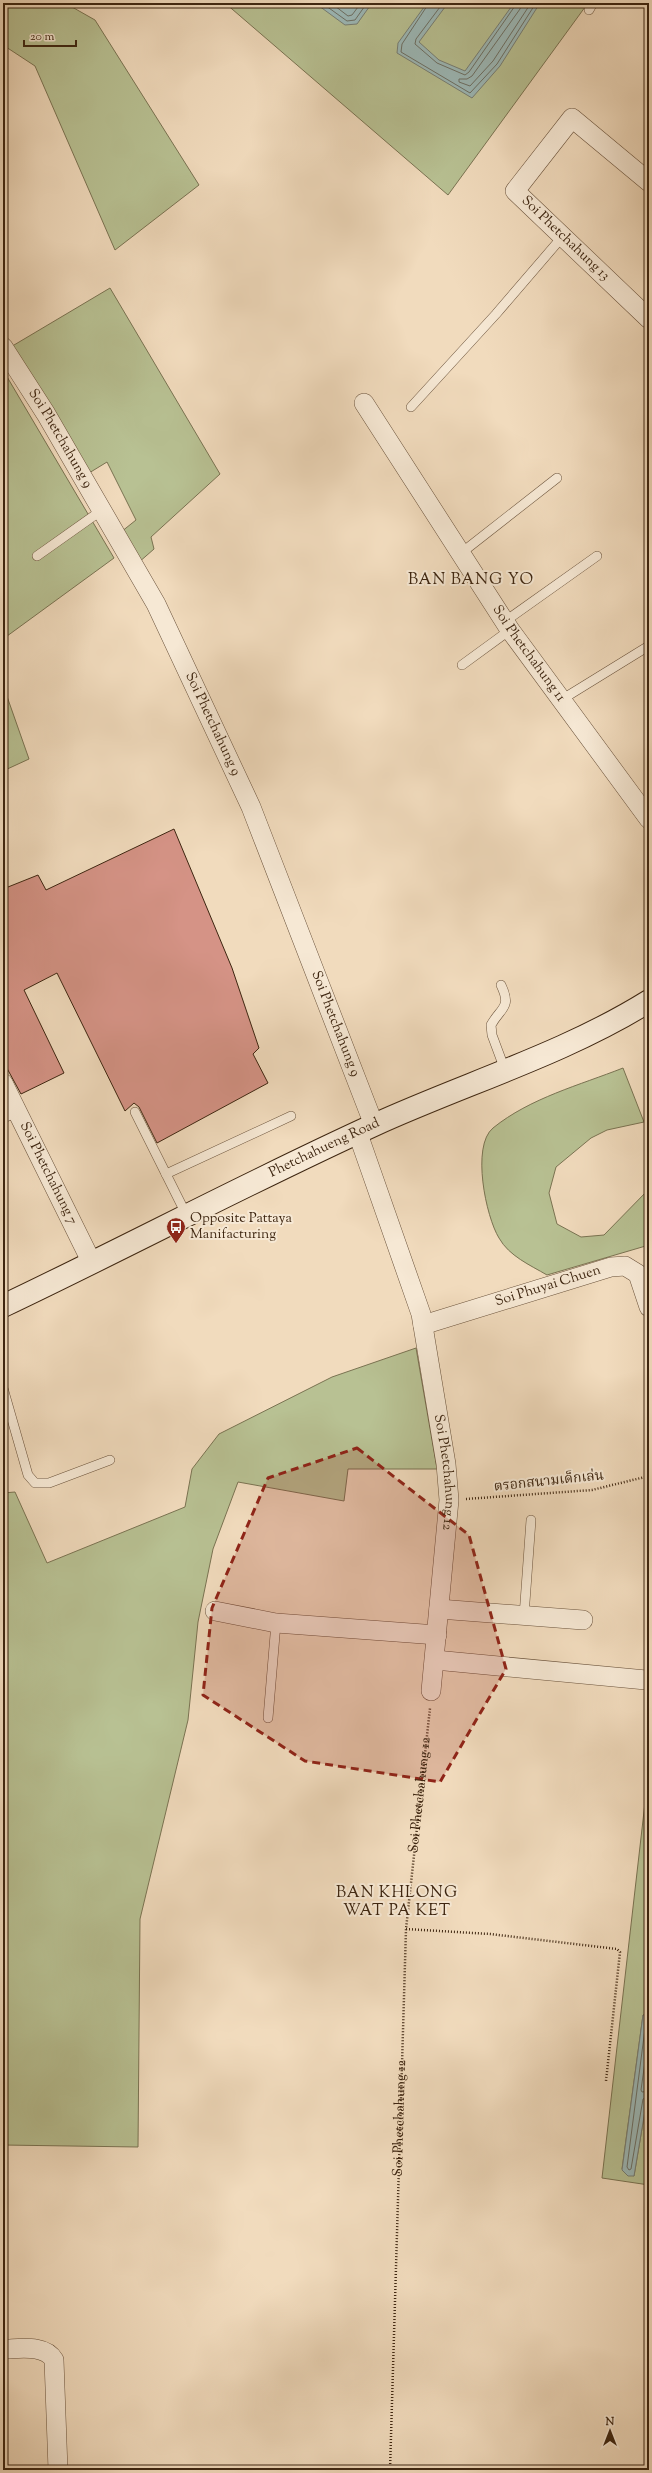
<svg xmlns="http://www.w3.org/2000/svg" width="652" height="2473" viewBox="0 0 652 2473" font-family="'Sorts Mill Goudy','Noto Serif Thai',serif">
  <rect width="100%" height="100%" fill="#f1dbbd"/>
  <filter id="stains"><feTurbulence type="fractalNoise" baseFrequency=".005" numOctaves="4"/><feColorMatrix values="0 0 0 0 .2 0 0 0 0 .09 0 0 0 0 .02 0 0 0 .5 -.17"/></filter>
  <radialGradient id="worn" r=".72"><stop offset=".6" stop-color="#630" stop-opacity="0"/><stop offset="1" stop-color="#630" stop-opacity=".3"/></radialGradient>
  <!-- green -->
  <g fill="#b8c193" stroke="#7a7352">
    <polygon points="3,3 65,3 95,20 199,185 115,250 35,66 3,45"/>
    <polygon points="225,3 588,3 448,195"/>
    <polygon points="110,288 220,474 151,537 154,549 138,563 121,532 136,520 107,462 89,473 9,348"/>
    <polygon points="3,370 114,558 3,639"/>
    <polygon points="3,685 29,759 3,771"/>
    <path d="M623,1068l21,54 -37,8 -16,8 -35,29 -7,26 8,31 24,13 23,-2 45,-46v56l-102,30c-17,-10 -38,-19 -48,-37 -13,-21 -28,-92 -6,-110 37,-30 87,-43 130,-60z"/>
    <polygon points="416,1348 437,1469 348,1469 344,1501 238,1482 213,1549 198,1622 188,1720 140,1919 138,2147 3,2145 3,1493 15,1492 47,1563 185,1507 192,1469 219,1434 332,1377"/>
    <polygon points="646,1794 649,1794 649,2015 643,2015 622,2169 634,2176 649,2087 649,2185 602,2178"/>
  </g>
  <!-- water -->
  <g fill="#9cb9b8" stroke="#767e75">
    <polygon points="315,3 372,3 357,24 345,25"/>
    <polygon points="427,3 448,3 419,42 439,60 465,71 514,3 540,3 500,66 472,98 397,53 398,43"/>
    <polygon points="643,2015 649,2015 649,2087 634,2176 628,2176 622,2170"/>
  </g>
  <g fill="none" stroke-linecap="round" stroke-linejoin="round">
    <!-- shore -->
    <g stroke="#6c6f64" stroke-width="1">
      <polyline points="322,3 347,21 355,20 367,3"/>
      <polyline points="331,3 348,16 352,15 361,3"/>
      <polyline points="429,3 402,44 401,52 470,93 497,64 536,3"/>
      <polyline points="443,3 416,39 415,44 437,63 465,75 469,72 517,3"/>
      <polyline points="522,3 520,9 472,76 467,79 459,79 459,82 470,86 493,61 531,3"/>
      <polyline points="649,2019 646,2021 627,2167 629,2170 631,2169 643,2099 649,2096"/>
      <polyline points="649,2033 641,2090 642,2092 649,2091"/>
    </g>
  </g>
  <!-- building -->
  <polygon fill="#d59386" stroke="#3d2510" points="174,829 232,968 259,1048 253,1054 268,1083 157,1143 139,1107 134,1103 125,1111 57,973 24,990 64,1073 21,1094 3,1061 3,889 38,875 46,890"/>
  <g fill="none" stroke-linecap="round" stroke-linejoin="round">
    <defs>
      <g id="lane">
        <polyline points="589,10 593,3"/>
        <polyline points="411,407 496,314 563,236"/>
        <polyline points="460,554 557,478"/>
        <polyline points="37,556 102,510"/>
        <polyline points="504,622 597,556"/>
        <polyline points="462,665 510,630"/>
        <polyline points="561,700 647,647"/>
        <path d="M501,985c11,23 0,22 -10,40l1,10 13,35"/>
        <polyline points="135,1112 187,1216"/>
        <polyline points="3,1118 18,1112"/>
        <polyline points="166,1174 291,1116"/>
        <polyline points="3,1388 28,1475 35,1483 49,1483 110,1460"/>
        <polyline points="524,1616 531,1520"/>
        <polyline points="268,1718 276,1623"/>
      </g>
      <g id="street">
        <path id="s2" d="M649,182l-77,-64 -57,73 134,128"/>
        <path id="s3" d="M3,347l43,67 110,190 95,203 123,318"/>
        <path id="s4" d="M364,403l146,227 139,189"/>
        <path id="s5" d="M3,1083l89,180"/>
        <path id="s6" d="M358,1134l63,180 25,150 3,36 -18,191"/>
        <path id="s7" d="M423,1325l188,-58 14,-1 13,8 11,33"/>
        <polyline points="439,1609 583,1620"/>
        <polyline points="215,1611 276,1623 437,1635"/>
        <polyline points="435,1660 646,1680"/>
        <path d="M3,2349c16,0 42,-5 51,11l4,110"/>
      </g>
      <g id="secondary">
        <path id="s8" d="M3,1306c124,-59 246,-124 371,-181 92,-42 190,-71 275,-124"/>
      </g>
    </defs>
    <!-- lane casing -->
    <use href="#lane" stroke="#6a523b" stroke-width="10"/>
    <!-- street casing -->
    <use href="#street" stroke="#6a523b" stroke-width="20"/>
    <!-- secondary casing -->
    <use href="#secondary" stroke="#3d2510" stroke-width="24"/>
    <!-- path -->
    <g stroke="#3d2510" stroke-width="2.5" stroke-dasharray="1 2" stroke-linecap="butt">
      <polyline points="466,1499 592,1490 649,1476"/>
      <polyline points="406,1929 490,1934 617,1949 620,1952 606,2081"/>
      <path id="s1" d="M390,2470l16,-541 24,-221"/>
    </g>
    <!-- lane -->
    <use href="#lane" stroke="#f6e8d4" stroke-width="9"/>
    <!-- street -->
    <use href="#street" stroke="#f6e8d4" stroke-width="19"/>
    <!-- secondary -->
    <use href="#secondary" stroke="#f6e8d4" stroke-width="22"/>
  </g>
  <!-- marked area -->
  <path fill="#8f2418" fill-opacity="0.2" stroke="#8f2418" stroke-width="3" stroke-dasharray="8 5" stroke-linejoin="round" d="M357,1448l112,87 37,134 -66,113 -135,-21 -102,-66 9,-87 56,-130z"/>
  <!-- icons -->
  <defs>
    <symbol id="bus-pin" viewBox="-11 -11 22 30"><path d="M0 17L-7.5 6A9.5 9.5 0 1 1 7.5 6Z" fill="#8f2418" stroke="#f6e8d4"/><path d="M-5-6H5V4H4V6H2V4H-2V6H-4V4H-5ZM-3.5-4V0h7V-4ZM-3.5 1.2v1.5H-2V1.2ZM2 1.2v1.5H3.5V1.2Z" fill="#fff"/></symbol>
  </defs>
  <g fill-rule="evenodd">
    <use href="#bus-pin" x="165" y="1216" width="22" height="30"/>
  </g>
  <g text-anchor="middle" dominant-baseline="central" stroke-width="4" stroke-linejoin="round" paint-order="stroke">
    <!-- street labels -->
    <g font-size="14" fill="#3d2510" stroke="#f6e8d4">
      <text stroke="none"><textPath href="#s2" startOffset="262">Soi Phetchahung 13</textPath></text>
      <text stroke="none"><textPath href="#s3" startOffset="108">Soi Phetchahung 9</textPath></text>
      <text stroke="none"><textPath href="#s4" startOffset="300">Soi Phetchahung 11</textPath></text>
      <text stroke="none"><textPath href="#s3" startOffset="432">Soi Phetchahung 9</textPath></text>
      <text stroke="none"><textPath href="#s3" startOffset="756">Soi Phetchahung 9</textPath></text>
      <text stroke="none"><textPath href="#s8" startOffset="358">Phetchahueng Road</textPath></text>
      <text stroke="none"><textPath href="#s5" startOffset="101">Soi Phetchahung 7</textPath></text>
      <text stroke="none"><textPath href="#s7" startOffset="131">Soi Phuyai Chuen</textPath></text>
      <text stroke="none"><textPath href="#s6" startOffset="351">Soi Phetchahung 12</textPath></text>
      <text transform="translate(549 1482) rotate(-6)">ตรอกสนามเด็กเล่น</text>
      <text stroke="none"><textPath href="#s1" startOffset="676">Soi Phetchahung 12</textPath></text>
      <text stroke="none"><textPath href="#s1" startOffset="352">Soi Phetchahung 12</textPath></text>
    </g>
    <!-- poi labels -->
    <g font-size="14" fill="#3d2510" stroke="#f6e8d4" text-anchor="start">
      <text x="190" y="1219">Opposite Pattaya<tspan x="190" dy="16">Manifacturing</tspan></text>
    </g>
    <!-- quarter labels -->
    <g font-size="16" letter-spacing="1" fill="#3d2510" stroke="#f6e8d4">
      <text x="471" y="580">BAN BANG YO</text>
      <text x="397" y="1893">BAN KHLONG<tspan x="397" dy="18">WAT PA KET</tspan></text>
    </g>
  </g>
  <!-- margin -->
  <rect width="652" height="2473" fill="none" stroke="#f1dbbd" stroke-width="16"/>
  <rect x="4" y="4" width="644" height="2465" fill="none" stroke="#3d2510" stroke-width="2"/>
  <rect x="8" y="8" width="636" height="2457" fill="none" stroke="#3d2510"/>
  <!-- north arrow -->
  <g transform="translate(610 2431)" stroke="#f6e8d4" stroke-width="3" paint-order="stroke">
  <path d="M0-3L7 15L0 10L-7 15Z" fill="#3d2510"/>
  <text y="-6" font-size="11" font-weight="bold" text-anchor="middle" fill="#3d2510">N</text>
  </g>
  <!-- scale -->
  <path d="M24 40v6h52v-6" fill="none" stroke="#3d2510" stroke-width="2"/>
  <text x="30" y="40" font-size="12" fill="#3d2510" stroke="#f6e8d4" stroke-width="3" paint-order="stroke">20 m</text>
  <rect width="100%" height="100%" filter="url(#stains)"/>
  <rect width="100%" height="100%" fill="url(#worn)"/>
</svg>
